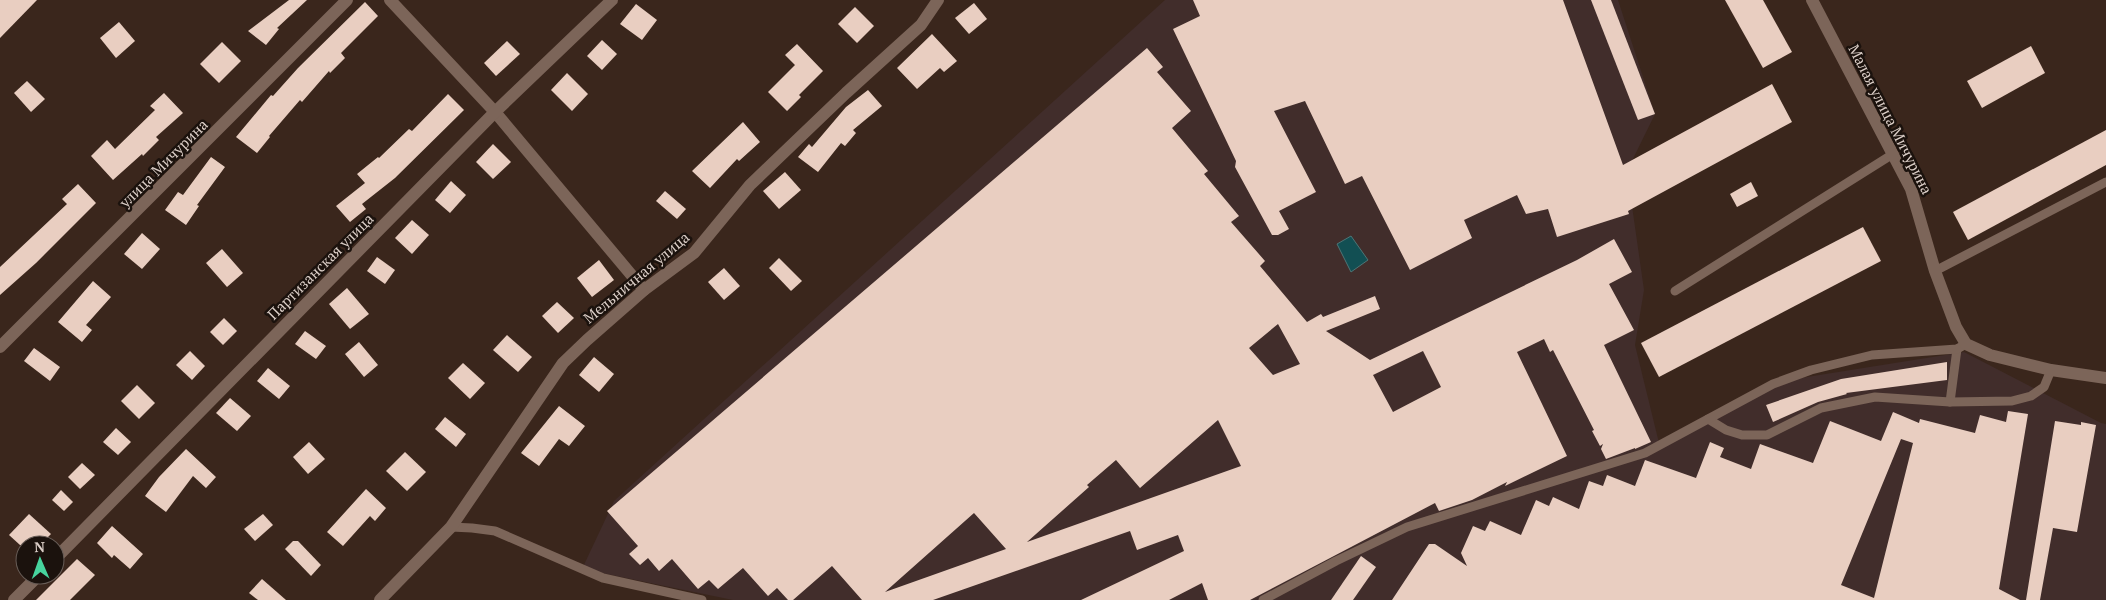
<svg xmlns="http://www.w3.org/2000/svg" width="2106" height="600" viewBox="0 0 2106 600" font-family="'PT Serif',serif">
  <rect width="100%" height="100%" fill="#3a261c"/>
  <!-- industrial -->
  <polygon fill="#412d2b" points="1165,0 1618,0 1655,114 1627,171 1644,290 1635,345 1660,447 1788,380 1964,352 2101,423 2106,424 2106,600 733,600 582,569 614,501"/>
  <!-- water -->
  <polygon fill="#124f53" stroke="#4e7576" points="1351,236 1368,260 1351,272 1337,244"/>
  <!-- building -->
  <g fill="#e9cec1" fill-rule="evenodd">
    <polygon points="0,0 37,0 0,38"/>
    <polygon points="289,0 307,0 277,28 279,29 266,45 248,31"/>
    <polygon points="1193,0 1563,0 1623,165 1772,84 1792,122 1628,211 1629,214 1557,237 1548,209 1526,214 1517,195 1464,220 1472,238 1410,270 1362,176 1345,184 1305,101 1274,111 1316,192 1279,211 1289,229 1278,235 1272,235 1235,167 1236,161 1173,29 1200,16"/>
    <polygon points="1591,0 1611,0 1655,114 1638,120"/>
    <polygon points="1725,0 1763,0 1792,52 1763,68"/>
    <polygon points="365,2 378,16 341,53 345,58 330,73 329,71 302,102 300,100 269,136 270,137 257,153 236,137 271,95 273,96 298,68"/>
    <polygon points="974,3 987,19 969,34 955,18"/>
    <polygon points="636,4 657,20 642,40 620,24"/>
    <polygon points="855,7 874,26 857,43 838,24"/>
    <polygon points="119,22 135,41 116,58 100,38"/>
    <polygon points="932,34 957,61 944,72 940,68 917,89 897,68"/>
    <polygon points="602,40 617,54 602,70 587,56"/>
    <polygon points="507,41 520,54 496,76 484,63"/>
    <polygon points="222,42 241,61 219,83 200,64"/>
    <polygon points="797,44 823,71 799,95 801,97 787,111 768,92 795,65 785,55"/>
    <polygon points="2031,46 2045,73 1982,108 1967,81"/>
    <path d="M1147,48l16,19 -6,5 34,39 -19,17 36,43 -4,3 35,42 -8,6 34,39 -5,5 47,56 14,-8 2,3 52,-21 5,13 -54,22 44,29 207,-100 37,-21 18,33 -23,12 25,46 -30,15 47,97 -16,7v-1l-29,11 -5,-10 2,-5 -3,2 -8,-15 2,-1 -41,-80 -3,2 -6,-13 -27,13 50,104 -62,30 2,-4 -35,18 -33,11 -4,-8 -185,97h-42l-6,-17 -33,17h-88l103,-49 -6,-16 -41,15 -7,-19 -197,69h-71l-30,-34 -39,34h-5l-11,-12 -9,8 -25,-28 -25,21 -9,-9 -11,9 -26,-30 -13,12 -11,-13 -8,7 -11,-11 9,-8 -31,-35zM1278,324l22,40 -27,11 -24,-27zM1423,351l18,36 -48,25 -20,-37zM1218,420l23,46 -214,76 62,-55 -2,-2 29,-25 24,28zM974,513l32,36 -121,43z"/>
    <polygon points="567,73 588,94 572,111 551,90"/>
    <polygon points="27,81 45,99 31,112 14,93"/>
    <polygon points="868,90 882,106 853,130 856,133 845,146 841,143 818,172 798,157 809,144 812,147 846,107"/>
    <polygon points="164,93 183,113 156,137 159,140 143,156 142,154 113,180 91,156 107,140 115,149 155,110 150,106"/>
    <polygon points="448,94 464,110 395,178 362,204 366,209 350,222 336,206 365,183 357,174 378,157 379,158 409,129 412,131"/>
    <polygon points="743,122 760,142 739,161 737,159 710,188 692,171"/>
    <polygon points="2106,130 2106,165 1968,240 1953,212"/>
    <polygon points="493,144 511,162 493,179 476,162"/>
    <polygon points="211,157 225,167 197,205 199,206 186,225 165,210 178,192 183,195"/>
    <polygon points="785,172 801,190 779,209 763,191"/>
    <polygon points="451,181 466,195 450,213 435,200"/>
    <polygon points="1751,182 1758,196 1737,207 1730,194"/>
    <polygon points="78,184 96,203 36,263 0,295 0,267 67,204 62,199"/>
    <polygon points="665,191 686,209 677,219 656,201"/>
    <polygon points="412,220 429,235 412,254 395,238"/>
    <polygon points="1863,227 1881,261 1659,377 1641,343"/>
    <polygon points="142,233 160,249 142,269 124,254"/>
    <polygon points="222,249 243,273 227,287 206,263"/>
    <polygon points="377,257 395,270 385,284 367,271"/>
    <polygon points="779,258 802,281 791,291 769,268"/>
    <polygon points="599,260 614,280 592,297 577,278"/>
    <polygon points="724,268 740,286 724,300 708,282"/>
    <polygon points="93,281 111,297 86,325 92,330 82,342 58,322"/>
    <polygon points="347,288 369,314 350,329 329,304"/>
    <polygon points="557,302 574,318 558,333 542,316"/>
    <polygon points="224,318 237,331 223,345 210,332"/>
    <polygon points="305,331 326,346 316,359 295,344"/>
    <polygon points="507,335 532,357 518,372 493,350"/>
    <polygon points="359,342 378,365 364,377 345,354"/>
    <polygon points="34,348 60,367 50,381 24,361"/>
    <polygon points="190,351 205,366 192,380 176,365"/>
    <polygon points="594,357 614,374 599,392 579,375"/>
    <polygon points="1947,362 1947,380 1846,393 1847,394 1818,402 1773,422 1766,405 1841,379"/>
    <polygon points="463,363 485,383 470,399 448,378"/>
    <polygon points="268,368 290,386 279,399 257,381"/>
    <polygon points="137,385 155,403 139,419 121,401"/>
    <polygon points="230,398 251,416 237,431 216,413"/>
    <polygon points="559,406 585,426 569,446 559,439 539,466 521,453"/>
    <path d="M2008,411l20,3 -29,175 21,11h-628l37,-56h6l32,22 -6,-13 12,-27 12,5 5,-10 31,14 15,-35 13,6 4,-9 26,12 10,-28 14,5 4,-11 28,11 10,-26 51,18 14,-36 14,6 -4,9 31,12 9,-25 53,19 17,-42 51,20 12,-29 26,11 1,-4 55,14 5,-18 26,7zM1901,439l12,4 -39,155 -33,-13z"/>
    <polygon points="445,417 466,434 456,447 435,429"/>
    <polygon points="2055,421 2081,425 2081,422 2096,425 2077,532 2053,528 2040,600 2026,600"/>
    <polygon points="116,428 131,442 118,455 103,442"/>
    <polygon points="309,442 325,459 308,474 293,457"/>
    <polygon points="186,449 216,477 206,488 193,476 166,512 145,496 159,477"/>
    <polygon points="405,452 426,472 407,491 386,471"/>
    <polygon points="82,463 95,475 80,489 68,477"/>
    <polygon points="366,489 386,508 375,521 370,516 343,546 327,532"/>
    <polygon points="61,490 73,502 64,511 52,500"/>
    <polygon points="29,514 51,534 40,545 20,545 9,535"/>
    <polygon points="263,514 273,525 255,541 244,529"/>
    <polygon points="112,526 143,554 130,569 114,555 112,558 97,543"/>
    <polygon points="293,541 298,541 321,565 311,576 285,549"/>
    <polygon points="1361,556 1376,567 1353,600 1331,600"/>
    <polygon points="77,559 95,575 70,600 36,600"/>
    <polygon points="262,579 286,600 258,600 249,593"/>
  </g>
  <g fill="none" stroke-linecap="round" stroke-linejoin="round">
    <!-- lane -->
    <g stroke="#7c6559" stroke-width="9">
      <polyline points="1935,271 2106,182"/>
      <polyline points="1675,291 1893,154"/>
      <polyline points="1950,402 1957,349"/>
      <polyline points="1708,419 1726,430 1742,435 1767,435 1821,408 1875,397 1950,402 2012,401 2031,396 2044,387 2051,370"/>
      <polyline points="451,527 472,528 495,531 603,578 702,600"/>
      <polyline points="1263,600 1336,561 1407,527 1645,453 1773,384 1811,370 1872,355 1957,349 1966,344"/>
    </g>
    <!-- street -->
    <g stroke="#7c6559" stroke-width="12">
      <polyline points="390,0 495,112 644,290"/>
      <polyline points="1812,0 1911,189 1935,271 1956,327 1966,344 1990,355 2051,370 2106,378"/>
      <polyline points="0,347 347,0"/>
      <polyline points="55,559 495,112 612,0"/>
      <polyline points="14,600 39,575"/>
      <polyline points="380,600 451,527 563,363 587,340 644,290 694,253 750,185 846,93 921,25 938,0"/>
    </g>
  </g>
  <g text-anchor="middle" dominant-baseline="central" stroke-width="5" stroke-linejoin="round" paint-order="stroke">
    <!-- street labels -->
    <g font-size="15" fill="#dbcec7" stroke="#1b120d">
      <text transform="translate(1891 119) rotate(63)">Малая улица Мичурина</text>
      <text transform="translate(163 163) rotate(-45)">улица Мичурина</text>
      <text transform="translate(320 266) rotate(-45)">Партизанская улица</text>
      <text transform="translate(636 277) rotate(-40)">Мельничная улица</text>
    </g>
  </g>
  <!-- north arrow -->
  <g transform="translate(40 560) rotate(358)"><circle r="24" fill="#1b120d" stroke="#685d57"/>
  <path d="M0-4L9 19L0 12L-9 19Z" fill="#47d49e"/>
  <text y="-8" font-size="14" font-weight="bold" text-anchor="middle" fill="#dbcec7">N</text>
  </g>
</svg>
